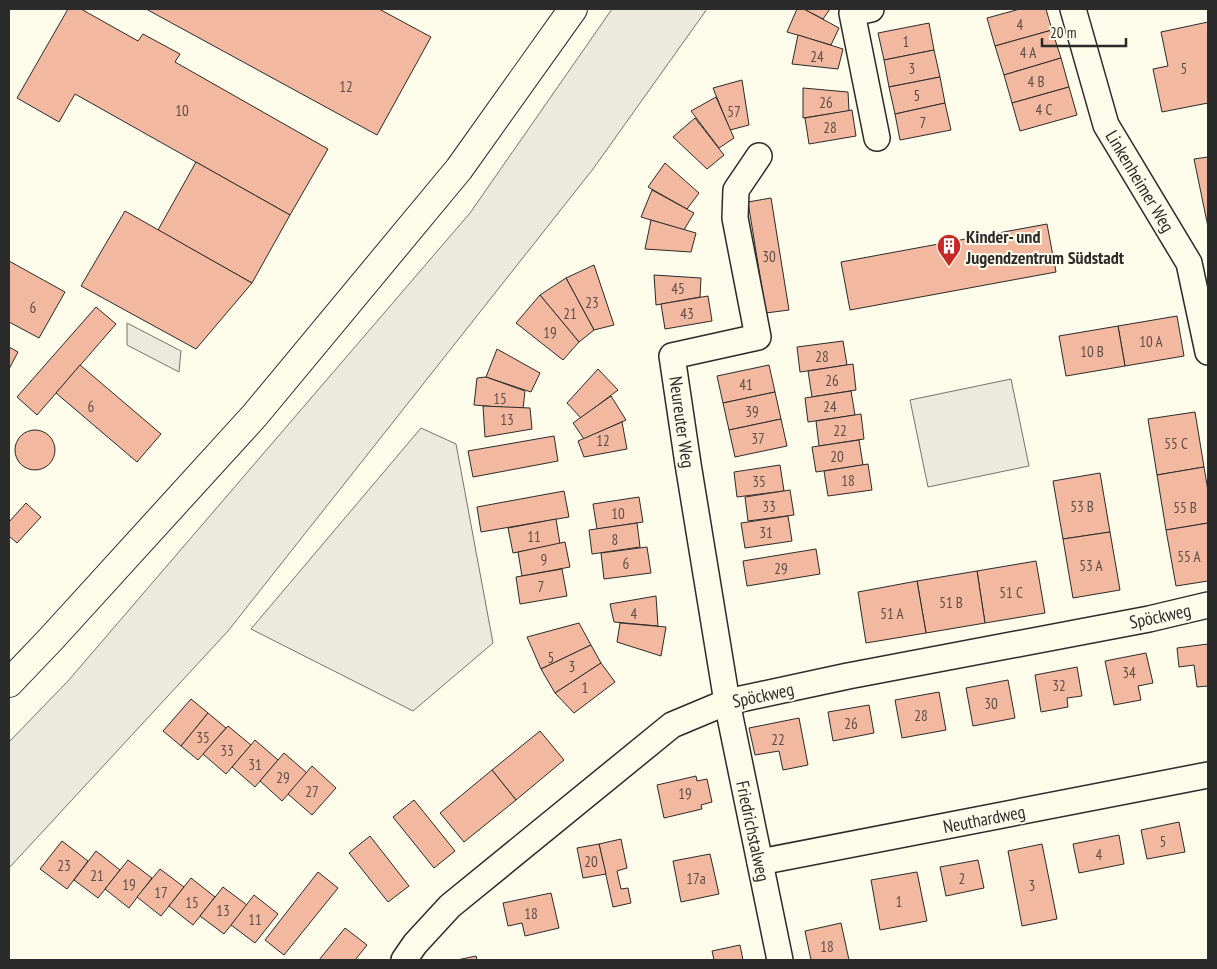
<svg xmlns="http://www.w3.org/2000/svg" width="1217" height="969" viewBox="0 0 1217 969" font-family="'PT Sans Narrow',sans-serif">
  <rect width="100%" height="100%" fill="#fdfbea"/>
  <!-- green -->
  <g fill="#ecebdb" stroke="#74746e">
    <polygon points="612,9 707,9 593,169 228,631 9,868 9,742 68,681 470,213"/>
    <polygon points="421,428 456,444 493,643 413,711 251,629"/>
  </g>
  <!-- parking -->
  <g fill="#eceadb" stroke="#74746e">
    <polygon points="127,323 181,351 179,372 127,345"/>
    <polygon points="1011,379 1029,466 928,487 910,400"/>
  </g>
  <!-- building -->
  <g fill="#f2b8a0" stroke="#2b2b2b">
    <polygon points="68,9 81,9 138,41 143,34 180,54 175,62 328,149 290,215 75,94 59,122 17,98"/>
    <polygon points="146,9 379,9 431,37 377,135"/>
    <polygon points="797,9 804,9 839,28 831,45 787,32"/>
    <polygon points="804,9 830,9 823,19"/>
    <polygon points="1020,9 1046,9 1052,30 995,46 987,18"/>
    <polygon points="1208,22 1208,103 1162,112 1153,69 1168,66 1161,32"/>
    <polygon points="929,23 934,50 884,60 878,33"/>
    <polygon points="1052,30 1061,58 1004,75 995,46"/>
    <polygon points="798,35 843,49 838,69 792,64"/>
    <polygon points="934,50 940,77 889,87 884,60"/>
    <polygon points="1061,58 1069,87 1012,103 1004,75"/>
    <polygon points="940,77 945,103 895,114 889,87"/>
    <polygon points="742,80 749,125 730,130 713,88"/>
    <polygon points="1069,87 1077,115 1020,131 1012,103"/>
    <polygon points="803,88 848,92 849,111 803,118"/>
    <polygon points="716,97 734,138 719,148 691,111"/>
    <polygon points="945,103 951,130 900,140 895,114"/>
    <polygon points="852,110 856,136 809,144 805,118"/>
    <polygon points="695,118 724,155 707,169 673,137"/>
    <polygon points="1208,157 1208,227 1194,159"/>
    <polygon points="196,162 290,215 252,283 158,230"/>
    <polygon points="665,163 699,193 687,209 648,187"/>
    <polygon points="652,190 694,213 684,230 641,217"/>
    <polygon points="771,198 789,310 766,313 748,202"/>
    <polygon points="125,211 252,283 196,349 81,286"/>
    <polygon points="651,220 696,233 691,252 645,249"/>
    <polygon points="1047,224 1056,272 850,310 841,262"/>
    <polygon points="9,261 65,292 39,338 9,322"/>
    <polygon points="594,265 614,325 594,330 566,278"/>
    <polygon points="654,275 701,278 700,297 656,305"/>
    <polygon points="566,278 594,330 579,342 540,295"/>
    <polygon points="540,295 579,342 563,360 516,323"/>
    <polygon points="708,296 712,321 665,329 661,304"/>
    <polygon points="96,307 116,324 37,415 17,397"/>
    <polygon points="1177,316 1184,356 1125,366 1118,326"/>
    <polygon points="1118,326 1125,366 1066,376 1059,336"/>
    <polygon points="843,341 847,365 800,372 797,347"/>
    <polygon points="9,347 18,352 9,369"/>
    <polygon points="497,349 540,373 531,392 486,377"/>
    <polygon points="853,364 856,390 812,397 808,371"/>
    <polygon points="80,365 161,434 137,462 56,393"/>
    <polygon points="769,365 775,392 723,403 717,376"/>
    <polygon points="598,369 618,390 581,418 567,403"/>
    <polygon points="486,377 525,391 523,409 474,405 477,378"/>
    <polygon points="851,391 855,415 808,422 805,398"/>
    <polygon points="775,392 781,419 729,430 723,403"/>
    <polygon points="611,396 626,420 584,439 573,423"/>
    <polygon points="483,406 530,408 532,429 485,437"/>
    <polygon points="1195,412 1204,467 1157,475 1148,419"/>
    <polygon points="861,414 864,439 819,446 816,421"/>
    <polygon points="781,419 787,446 735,457 729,430"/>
    <polygon points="622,422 627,449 584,457 578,441"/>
    <circle cx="35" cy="450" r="20"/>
    <polygon points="554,436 558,461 473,477 468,451"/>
    <polygon points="859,440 863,465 816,472 812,447"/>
    <polygon points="868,464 872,490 828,496 824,471"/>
    <polygon points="780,465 784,491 737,497 734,472"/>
    <polygon points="1204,467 1208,491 1208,523 1166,530 1157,475"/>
    <polygon points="1100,473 1110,532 1063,539 1053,481"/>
    <polygon points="790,490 794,515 748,521 745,497"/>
    <polygon points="564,491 569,517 481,532 477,507"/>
    <polygon points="639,497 643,522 597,529 593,504"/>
    <polygon points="26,503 41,517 17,543 9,536 9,522"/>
    <polygon points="788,516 792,541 745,548 741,523"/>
    <polygon points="556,519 560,544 513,553 508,528"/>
    <polygon points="637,523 640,547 592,554 589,530"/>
    <polygon points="1208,523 1208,581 1176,586 1166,530"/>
    <polygon points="1110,532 1120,590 1073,598 1063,539"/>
    <polygon points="565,542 570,567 522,576 518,552"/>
    <polygon points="647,547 651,573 604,579 601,553"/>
    <polygon points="816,549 820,574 747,586 743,561"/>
    <polygon points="1036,561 1045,613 985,623 977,571"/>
    <polygon points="562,569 567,596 520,604 516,577"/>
    <polygon points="977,571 985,623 926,633 917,581"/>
    <polygon points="917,581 926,633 866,643 858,592"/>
    <polygon points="656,596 658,626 614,622 610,604"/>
    <polygon points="579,623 591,645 541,669 527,637"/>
    <polygon points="620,623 666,627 661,656 617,642"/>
    <polygon points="1208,644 1208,686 1197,687 1194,665 1179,667 1177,648"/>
    <polygon points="591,645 601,663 555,693 541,669"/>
    <polygon points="1146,653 1153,683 1138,686 1141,700 1114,705 1105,661"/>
    <polygon points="601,663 615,682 574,713 555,693"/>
    <polygon points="1077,667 1082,696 1067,698 1068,707 1041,712 1035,675"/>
    <polygon points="1008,680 1015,718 973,726 966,688"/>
    <polygon points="939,692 946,730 902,738 895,700"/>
    <polygon points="191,699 208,713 181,746 163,731"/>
    <polygon points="869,705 874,733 833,741 828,712"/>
    <polygon points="208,713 226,728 198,760 181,746"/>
    <polygon points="799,718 808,765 783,770 779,751 755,755 749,728"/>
    <polygon points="228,726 251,745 226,774 203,754"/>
    <polygon points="540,731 564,760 516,800 492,770"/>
    <polygon points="255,740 278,760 255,787 232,767"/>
    <polygon points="284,753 307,773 282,801 260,781"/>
    <polygon points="312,766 336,788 312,815 288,794"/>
    <polygon points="492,770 516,800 464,842 440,813"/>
    <polygon points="696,776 697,781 707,779 712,802 701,805 702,809 664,818 657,785"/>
    <polygon points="414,800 455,851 434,868 393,817"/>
    <polygon points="1179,822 1185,852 1147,859 1141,830"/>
    <polygon points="1119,835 1124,864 1079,873 1073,844"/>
    <polygon points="370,836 409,886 388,902 349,853"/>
    <polygon points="621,839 627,868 617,871 621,889 628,888 631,903 613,907 599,844"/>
    <polygon points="62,841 88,861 67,889 40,869"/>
    <polygon points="599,844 606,874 583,878 577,848"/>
    <polygon points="1042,844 1057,919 1022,926 1008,851"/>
    <polygon points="96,851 120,870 98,898 74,880"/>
    <polygon points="710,854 719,894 681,902 673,861"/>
    <polygon points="128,860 152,878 129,908 105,889"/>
    <polygon points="978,860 984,888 946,896 940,867"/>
    <polygon points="160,869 184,887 161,916 137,897"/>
    <polygon points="318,872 338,888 284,955 265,940"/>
    <polygon points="917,872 927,921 880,930 871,880"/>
    <polygon points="191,878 215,897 193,925 169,906"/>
    <polygon points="223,887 247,905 224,934 200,916"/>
    <polygon points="551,893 559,928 525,936 522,923 508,926 503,903"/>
    <polygon points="254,895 278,914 255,943 231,925"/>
    <polygon points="841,923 849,960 811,960 805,931"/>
    <polygon points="345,928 367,945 355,960 319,960"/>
    <polygon points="740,945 743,960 714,960 712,951"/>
    <polygon points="476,956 477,960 457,960"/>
  </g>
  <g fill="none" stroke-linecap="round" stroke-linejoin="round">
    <defs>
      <g id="minor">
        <polyline points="871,9 852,13 877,138"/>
        <polyline points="1073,9 1106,125 1189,263 1208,352"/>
        <polyline points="759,156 736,190 735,218 758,337 672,356 688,464 727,702 780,960"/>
        <polyline points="760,862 1208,775"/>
        <polyline points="404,960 415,944 450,906 672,725 727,702 848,676 1149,619 1208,605"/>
      </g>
      <polyline id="primary" points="9,683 51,639 255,415 459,169 573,9"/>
    </defs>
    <!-- minor casing -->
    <use href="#minor" stroke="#2b2b2b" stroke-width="28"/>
    <!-- primary casing -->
    <use href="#primary" stroke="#2b2b2b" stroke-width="30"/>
    <!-- minor -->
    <use href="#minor" stroke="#fdfbea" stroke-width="25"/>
    <!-- primary -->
    <use href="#primary" stroke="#fdfbea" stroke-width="28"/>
  </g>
  <!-- icons -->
  <defs>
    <symbol id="building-pin" viewBox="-11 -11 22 30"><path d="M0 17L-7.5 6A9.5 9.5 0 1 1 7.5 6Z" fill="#c62828" stroke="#fdfbea"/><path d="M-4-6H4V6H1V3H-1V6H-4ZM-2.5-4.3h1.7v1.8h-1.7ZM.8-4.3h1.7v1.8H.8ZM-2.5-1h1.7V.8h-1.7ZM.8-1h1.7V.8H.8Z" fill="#fff"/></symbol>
  </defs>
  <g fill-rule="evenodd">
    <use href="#building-pin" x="935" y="232" width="28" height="38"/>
  </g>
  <g text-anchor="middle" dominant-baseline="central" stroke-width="4" stroke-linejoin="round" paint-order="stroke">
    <!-- number labels -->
    <g font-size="15" fill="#5d4e48">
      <text x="1020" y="24">4</text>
      <text x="906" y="41">1</text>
      <text x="1028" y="52">4 A</text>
      <text x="817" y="56">24</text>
      <text x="912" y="68">3</text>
      <text x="1184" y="68">5</text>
      <text x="1036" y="81">4 B</text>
      <text x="346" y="86">12</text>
      <text x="917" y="95">5</text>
      <text x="826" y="102">26</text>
      <text x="1044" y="109">4 C</text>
      <text x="182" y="110">10</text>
      <text x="734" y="111">57</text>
      <text x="923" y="122">7</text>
      <text x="830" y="127">28</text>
      <text x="769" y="256">30</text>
      <text x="678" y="288">45</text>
      <text x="592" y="302">23</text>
      <text x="33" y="307">6</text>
      <text x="570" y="313">21</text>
      <text x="687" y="313">43</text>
      <text x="550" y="332">19</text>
      <text x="1151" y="341">10 A</text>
      <text x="1092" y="351">10 B</text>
      <text x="822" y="356">28</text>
      <text x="832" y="380">26</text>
      <text x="746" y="384">41</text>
      <text x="500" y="398">15</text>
      <text x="91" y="406">6</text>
      <text x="830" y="406">24</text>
      <text x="752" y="411">39</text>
      <text x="507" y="419">13</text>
      <text x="840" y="430">22</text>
      <text x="758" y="438">37</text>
      <text x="603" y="440">12</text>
      <text x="1176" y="443">55 C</text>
      <text x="837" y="456">20</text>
      <text x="848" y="480">18</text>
      <text x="759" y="481">35</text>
      <text x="769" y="506">33</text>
      <text x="1082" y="506">53 B</text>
      <text x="1185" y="507">55 B</text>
      <text x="618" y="513">10</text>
      <text x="766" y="532">31</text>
      <text x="534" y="536">11</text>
      <text x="615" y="539">8</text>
      <text x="1189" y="556">55 A</text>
      <text x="544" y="559">9</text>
      <text x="626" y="563">6</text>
      <text x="1091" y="565">53 A</text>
      <text x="781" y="568">29</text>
      <text x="541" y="586">7</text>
      <text x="1011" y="592">51 C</text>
      <text x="951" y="602">51 B</text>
      <text x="634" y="613">4</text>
      <text x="892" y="613">51 A</text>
      <text x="551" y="657">5</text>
      <text x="572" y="666">3</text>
      <text x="1129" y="672">34</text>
      <text x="1059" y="685">32</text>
      <text x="585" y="687">1</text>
      <text x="991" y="703">30</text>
      <text x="921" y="715">28</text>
      <text x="851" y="723">26</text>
      <text x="203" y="737">35</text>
      <text x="778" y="739">22</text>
      <text x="227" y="750">33</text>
      <text x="255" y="764">31</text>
      <text x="283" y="777">29</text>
      <text x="312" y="791">27</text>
      <text x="685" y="793">19</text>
      <text x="1163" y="841">5</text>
      <text x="1099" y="854">4</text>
      <text x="591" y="861">20</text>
      <text x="64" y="865">23</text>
      <text x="97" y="875">21</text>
      <text x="696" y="878">17a</text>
      <text x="962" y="878">2</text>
      <text x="129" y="884">19</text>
      <text x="1032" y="885">3</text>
      <text x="161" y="892">17</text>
      <text x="899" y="901">1</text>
      <text x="192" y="902">15</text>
      <text x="223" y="910">13</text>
      <text x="531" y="913">18</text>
      <text x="255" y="919">11</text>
      <text x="827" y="946">18</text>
    </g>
    <!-- street labels -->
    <g font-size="18" fill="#2b2b2b" stroke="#fdfbea">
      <text transform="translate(1140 181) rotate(59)">Linkenheimer Weg</text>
      <text transform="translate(682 422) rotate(82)">Neureuter Weg</text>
      <text transform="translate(1160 616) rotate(-12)">Spöckweg</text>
      <text transform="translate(763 695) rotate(-12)">Spöckweg</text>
      <text transform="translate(984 819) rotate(-11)">Neuthardweg</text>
      <text transform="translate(753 831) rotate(78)">Friedrichstalweg</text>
    </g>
    <!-- poi labels -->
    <g font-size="18" font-weight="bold" fill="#2b2b2b" stroke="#fdfbea" text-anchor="start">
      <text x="966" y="236">Kinder- und<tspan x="966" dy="21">Jugendzentrum Südstadt</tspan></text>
    </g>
  </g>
  <!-- border -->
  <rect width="1217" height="969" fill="none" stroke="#2b2b2b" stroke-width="20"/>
  <!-- scale -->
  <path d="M1042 38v8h84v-8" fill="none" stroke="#2b2b2b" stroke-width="2.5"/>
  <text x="1050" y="38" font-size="15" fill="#2b2b2b" stroke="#fdfbea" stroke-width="4" paint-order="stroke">20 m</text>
</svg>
